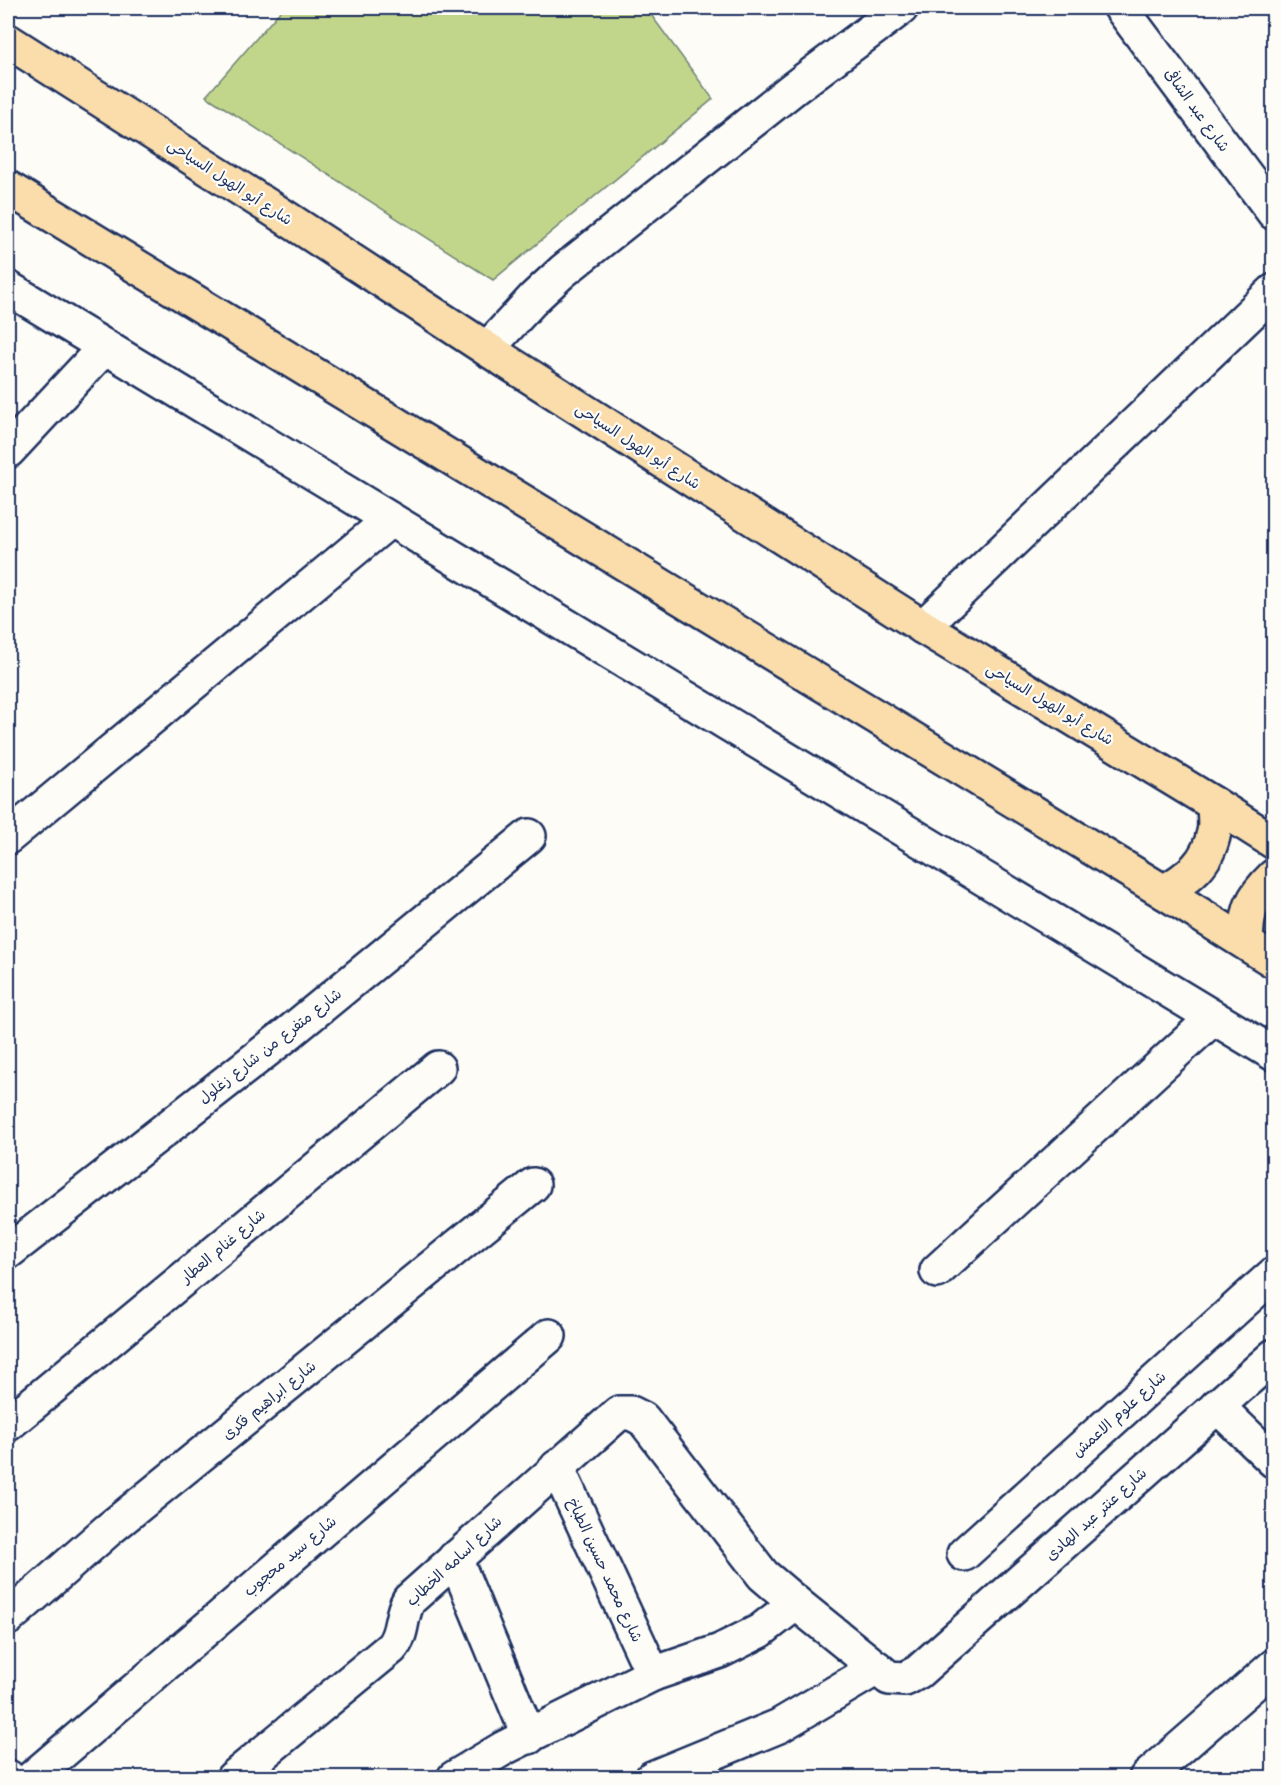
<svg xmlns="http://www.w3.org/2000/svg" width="1281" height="1785" viewBox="0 0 1281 1785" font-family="'Shantell Sans','Playpen Sans Arabic',sans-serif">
  <rect width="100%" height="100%" fill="#fdfcf7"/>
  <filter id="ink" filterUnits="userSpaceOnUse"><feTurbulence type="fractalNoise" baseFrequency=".0167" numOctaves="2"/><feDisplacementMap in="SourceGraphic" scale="12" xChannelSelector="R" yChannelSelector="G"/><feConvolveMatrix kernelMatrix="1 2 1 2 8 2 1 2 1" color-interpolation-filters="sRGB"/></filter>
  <g filter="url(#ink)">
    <!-- green -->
    <polygon fill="#c2d68b" stroke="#6e8274" stroke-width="1.5" points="283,8 646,8 713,99 493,280 206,96"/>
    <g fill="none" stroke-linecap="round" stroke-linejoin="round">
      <defs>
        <g id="minor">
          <polyline points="1121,8 1274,213"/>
          <polyline points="8,288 1274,1054"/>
          <polyline points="487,349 535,297 563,271 794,88 901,8"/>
          <polyline points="8,451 105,347"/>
          <polyline points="923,627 1274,291"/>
          <polyline points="8,837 390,520"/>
          <polyline points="8,1252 290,1032 529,836"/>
          <polyline points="937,1271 1213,1018"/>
          <polyline points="1217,1406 1274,1461"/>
          <polyline points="8,1424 438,1068"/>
          <polyline points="557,1467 653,1674"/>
          <polyline points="964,1554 1274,1274"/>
          <polyline points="455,1558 529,1737"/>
          <polyline points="8,1618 108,1530 533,1185"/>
          <polyline points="8,1777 8,1778"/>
          <polyline points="32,1778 549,1336"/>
          <path d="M233,1778l158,-130c13,-14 8,-31 18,-48l210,-187h12l12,6 120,156 33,28 93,75 16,1 13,-7 356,-316"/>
          <polyline points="454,1778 504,1748 653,1674 720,1651 760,1631 796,1603"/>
          <polyline points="652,1778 779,1726 877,1668"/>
          <polyline points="1146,1778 1274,1666"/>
        </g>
        <g id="major">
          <polyline points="8,41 271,208 487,349 923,627 1214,804 1274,842"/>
          <polyline points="8,188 1164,892 1274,961"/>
          <path d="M1164,892c25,-15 44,-29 50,-60 2,-8 0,-19 0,-28"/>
          <path d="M1246,943c1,-32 4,-44 28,-67"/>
        </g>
      </defs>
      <!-- minor casing -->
      <use href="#minor" stroke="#1b2f5e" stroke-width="38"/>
      <!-- major casing -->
      <use href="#major" stroke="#1b2f5e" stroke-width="38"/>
      <!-- minor -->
      <use href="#minor" stroke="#fdfcf7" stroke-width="33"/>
      <!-- major -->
      <use href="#major" stroke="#faddab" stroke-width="33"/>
    </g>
  </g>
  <g text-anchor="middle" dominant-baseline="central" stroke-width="4.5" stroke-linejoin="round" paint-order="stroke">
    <!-- street labels -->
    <g font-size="15" fill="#1b2f5e" stroke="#fdfcf7">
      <text transform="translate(1197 110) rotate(54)">شارع عبد الشافى</text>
      <text transform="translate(230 182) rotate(33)">شارع أبو الهول السياحى</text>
      <text transform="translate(638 446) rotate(33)">شارع أبو الهول السياحى</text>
      <text transform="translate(1050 704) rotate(31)">شارع أبو الهول السياحى</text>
      <text transform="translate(270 1046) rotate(-38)">شارع متفرع من شارع زغلول</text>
      <text transform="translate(223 1246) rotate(-40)">شارع غنام العطار</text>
      <text transform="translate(269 1400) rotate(-39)">شارع ابراهيم فكرى</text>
      <text transform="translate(1119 1414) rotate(-42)">شارع علوم الاعمش</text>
      <text transform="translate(1096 1514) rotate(-42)">شارع عنتر عبد الهادى</text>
      <text transform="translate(290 1556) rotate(-40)">شارع سيد محجوب</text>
      <text transform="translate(454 1561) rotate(-43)">شارع اسامه الخطاب</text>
      <text transform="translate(605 1570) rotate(65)">شارع محمد حسين الطباخ</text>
    </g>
  </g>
  <!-- margin -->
  <rect width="1281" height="1785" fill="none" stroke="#fdfcf7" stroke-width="30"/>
  <rect x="15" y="15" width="1251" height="1755" fill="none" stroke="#1b2f5e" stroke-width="2" filter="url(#ink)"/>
</svg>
